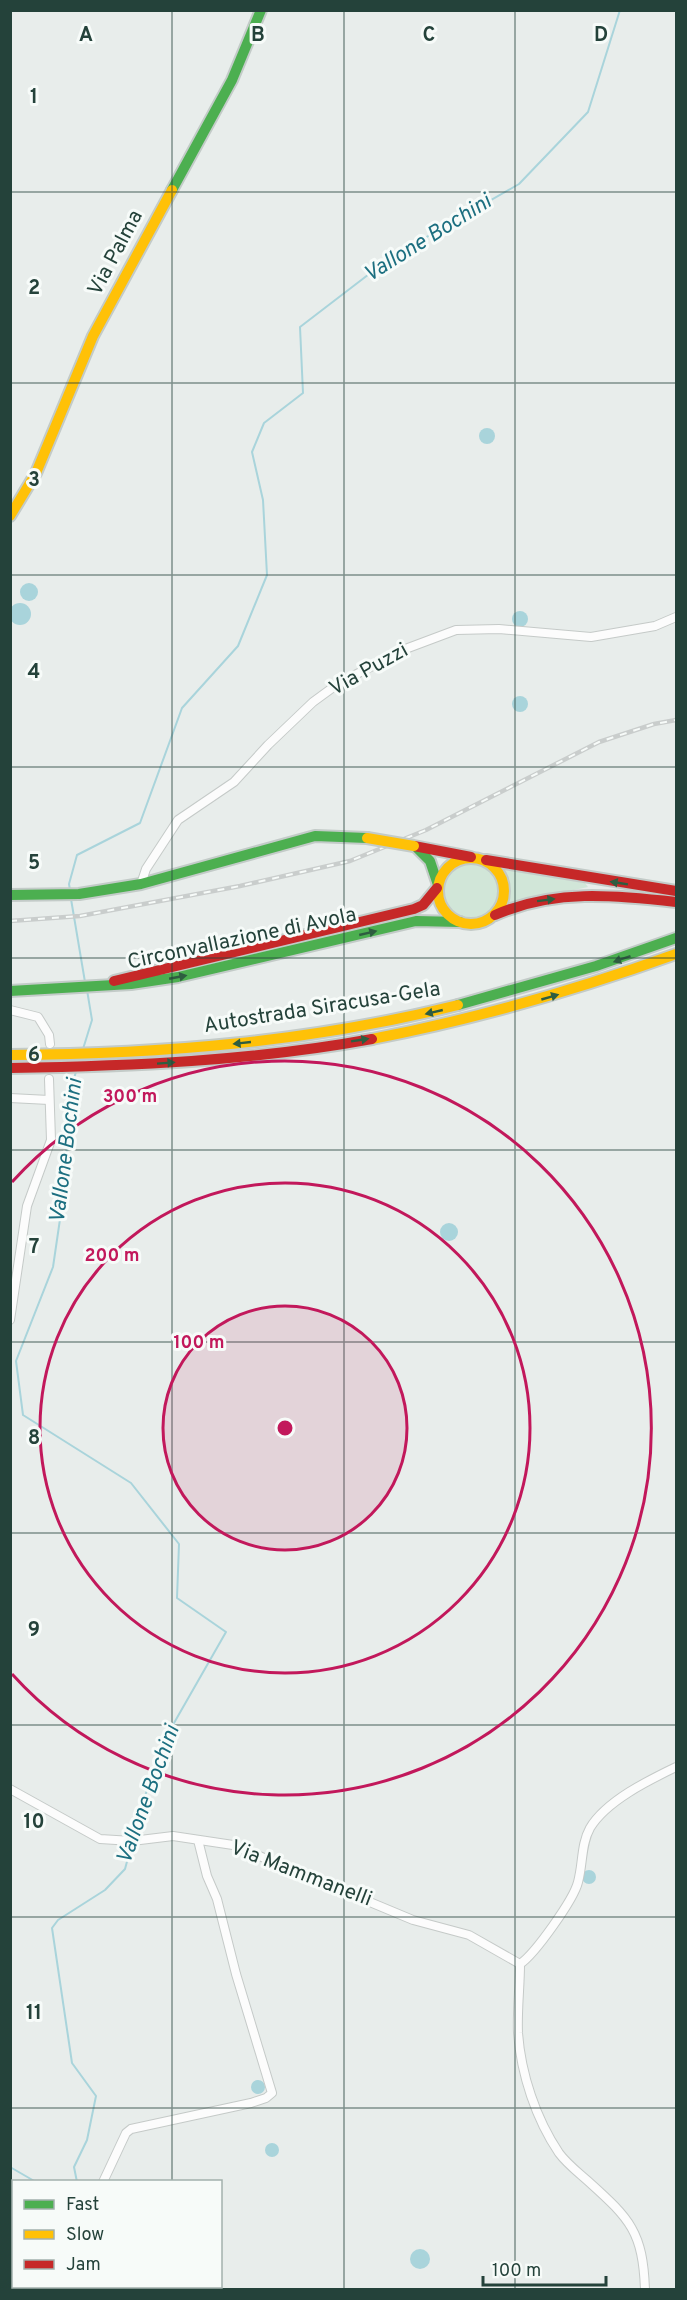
<svg xmlns="http://www.w3.org/2000/svg" width="687" height="2300" viewBox="0 0 687 2300" font-family="Overpass,sans-serif">
  <rect width="100%" height="100%" fill="#e8edeb"/>
  <!-- green -->
  <g fill="#d1e6d8">
    <circle cx="470" cy="891" r="28"/>
    <polygon points="502,869 585,883 588,887 507,904 508,886"/>
  </g>
  <!-- water -->
  <g fill="#a9d4db">
    <circle cx="487" cy="436" r="8"/>
    <circle cx="29" cy="592" r="9"/>
    <circle cx="20" cy="614" r="11"/>
    <circle cx="520" cy="619" r="8"/>
    <circle cx="520" cy="704" r="8"/>
    <circle cx="449" cy="1232" r="9"/>
    <circle cx="589" cy="1877" r="7"/>
    <circle cx="258" cy="2087" r="7"/>
    <circle cx="272" cy="2150" r="7"/>
    <circle cx="420" cy="2259" r="10"/>
  </g>
  <g fill="none" stroke-linecap="round" stroke-linejoin="round">
    <!-- stream -->
    <g stroke="#a9d4db" stroke-width="2">
      <polyline points="70,890 69,884 77,855 140,823 182,708 238,646 267,575 263,500 252,452 264,423 303,393 300,327 390,258 519,184 588,112 620,10"/>
      <polyline points="71,899 85,982"/>
      <polyline points="83,1049 92,1020 87,990"/>
      <polyline points="76,1072 71,1087 64,1192 53,1267 16,1361 23,1415 131,1483 179,1544 177,1598 226,1632 174,1723 144,1798 125,1869 105,1890 58,1920 52,1928 72,2063 96,2096 87,2140 74,2167 77,2182"/>
      <polyline points="10,2167 36,2182"/>
    </g>
    <defs>
      <g id="street">
        <polyline points="141,884 146,869 178,820 234,782 268,745 313,702 339,683 408,648 456,630 499,629 591,637 655,626 676,617"/>
        <polyline points="10,1010 38,1017 49,1035 50,1044"/>
        <polyline points="10,1098 49,1100"/>
        <polyline points="10,1320 27,1206 51,1140 49,1079"/>
        <polyline points="10,1789 100,1839 132,1841 173,1836 233,1845 413,1920 469,1935 520,1964"/>
        <path d="M520,1964c0,23 -3,46 -2,69 3,41 18,86 41,120 8,11 20,20 30,29 41,37 54,50 56,108"/>
        <path d="M520,1964c15,-10 54,-65 58,-82 5,-18 3,-38 12,-54 16,-27 59,-48 86,-61"/>
        <polyline points="103,2182 126,2133 131,2129 251,2103 266,2098 272,2093 236,1974 217,1899 207,1876 198,1840"/>
        <polyline points="57,2286 57,2290"/>
      </g>
      <g id="fast">
        <polyline points="172,190 232,80 261,10"/>
        <polyline points="417,848 430,861 438,885"/>
        <polyline points="10,895 79,894 141,884 315,836 367,838"/>
        <polyline points="10,991 131,984 178,977 416,921 460,922"/>
        <polyline points="458,1005 596,966 676,938"/>
      </g>
      <g id="slow">
        <polyline points="10,516 36,473 93,336 172,190"/>
        <circle cx="471" cy="891" r="33"/>
        <path d="M372,1039c104,-20 204,-49 304,-85"/>
        <path d="M10,1055c151,-1 301,-13 448,-50"/>
      </g>
      <g id="jam">
        <polyline points="414,846 471,857"/>
        <polyline points="486,860 676,891"/>
        <path d="M495,915c59,-26 119,-20 181,-13"/>
        <polyline points="114,981 414,909 423,905 437,888"/>
        <path d="M10,1068c121,-2 242,-7 362,-29"/>
      </g>
    </defs>
    <!-- street casing -->
    <use href="#street" stroke="#c5cac8" stroke-width="10"/>
    <!-- fast casing -->
    <use href="#fast" stroke="#c3cbc8" stroke-width="14"/>
    <!-- slow casing -->
    <use href="#slow" stroke="#c3cbc8" stroke-width="14"/>
    <!-- jam casing -->
    <use href="#jam" stroke="#c3cbc8" stroke-width="14"/>
    <!-- street -->
    <use href="#street" stroke="#fcfcfc" stroke-width="8"/>
    <!-- fast -->
    <use href="#fast" stroke="#4caf50" stroke-width="10"/>
    <!-- slow -->
    <use href="#slow" stroke="#ffc107" stroke-width="10"/>
    <!-- jam -->
    <use href="#jam" stroke="#c62828" stroke-width="10"/>
    <defs>
      <polyline id="rail" points="10,921 80,916 240,886 350,861 426,830 599,742 654,724 676,720"/>
    </defs>
    <!-- rail casing -->
    <use href="#rail" stroke="#c9cdcc" stroke-width="4.5"/>
    <!-- rail -->
    <use href="#rail" stroke="#f7fbf9" stroke-width="2" stroke-dasharray="7" stroke-linecap="butt"/>
    <defs>
      <polyline id="slow-bridge" points="367,838 414,846"/>
    </defs>
    <!-- slow-bridge casing -->
    <use href="#slow-bridge" stroke="#c3cbc8" stroke-width="14" stroke-linecap="butt"/>
    <!-- slow-bridge -->
    <use href="#slow-bridge" stroke="#ffc107" stroke-width="10"/>
  </g>
  <!-- one-way arrows -->
  <defs><path id="oneway-solid" d="M-6-.8H1V-3.2L6.5 0L1 3.2V.8H-6Z" transform="scale(1.5)"/></defs>
  <g fill="#2e5d40">
    <use href="#oneway-solid" transform="translate(619 883) rotate(-171)"/>
    <use href="#oneway-solid" transform="translate(546 900) rotate(-7)"/>
    <use href="#oneway-solid" transform="translate(368 933) rotate(-13)"/>
    <use href="#oneway-solid" transform="translate(622 959) rotate(161)"/>
    <use href="#oneway-solid" transform="translate(178 977) rotate(-11)"/>
    <use href="#oneway-solid" transform="translate(550 997) rotate(-16)"/>
    <use href="#oneway-solid" transform="translate(434 1012) rotate(167)"/>
    <use href="#oneway-solid" transform="translate(360 1040) rotate(-9)"/>
    <use href="#oneway-solid" transform="translate(242 1043) rotate(174)"/>
    <use href="#oneway-solid" transform="translate(166 1063) rotate(-4)"/>
  </g>
  <!-- grid -->
  <path fill="none" stroke="#24423a" stroke-width="1.5" stroke-opacity="0.55" d="M172,10v2172M344,10v2280M515,10v2280M10,192h666M10,383h666M10,575h666M10,767h666M10,958h666M10,1150h666M10,1342h666M10,1533h666M10,1725h666M10,1917h666M10,2108h666M172,2286v4"/>
  <!-- distance rings -->
  <circle cx="285" cy="1428" r="122" fill="#c2185b" fill-opacity=".12"/>
  <g fill="none" stroke="#c2185b" stroke-width="3">
    <circle cx="285" cy="1428" r="122"/>
    <circle cx="285" cy="1428" r="245"/>
    <path d="M12 1182A367 367 0 1 1 12 1674"/>
  </g>
  <g text-anchor="middle" dominant-baseline="central" stroke-width="6" stroke-linejoin="round" paint-order="stroke">
    <!-- street labels -->
    <g font-size="21" fill="#24423a" stroke="#f7fbf9">
      <text transform="translate(116 253) rotate(-62)">Via Palma</text>
      <text transform="translate(369 670) rotate(-29)">Via Puzzi</text>
      <text transform="translate(242 939) rotate(-12)">Circonvallazione di Avola</text>
      <text transform="translate(322 1008) rotate(-9)">Autostrada Siracusa-Gela</text>
      <text transform="translate(301 1874) rotate(21)">Via Mammanelli</text>
    </g>
    <!-- water labels -->
    <g font-size="22" font-style="italic" fill="#1c6f80" stroke="#f7fbf9">
      <text transform="translate(428 239) rotate(-32)">Vallone Bochini</text>
      <text transform="translate(67 1151) rotate(-83)">Vallone Bochini</text>
      <text transform="translate(149 1795) rotate(-70)">Vallone Bochini</text>
    </g>
  </g>
  <g font-size="20" text-anchor="middle" font-weight="bold" fill="#24423a" stroke="#f7fbf9" stroke-width="6" stroke-linejoin="round" paint-order="stroke">
    <text x="86" y="41">A</text>
    <text x="258" y="41">B</text>
    <text x="429" y="41">C</text>
    <text x="601" y="41">D</text>
    <text x="34" y="103">1</text>
    <text x="34" y="294">2</text>
    <text x="34" y="486">3</text>
    <text x="34" y="678">4</text>
    <text x="34" y="869">5</text>
    <text x="34" y="1061">6</text>
    <text x="34" y="1253">7</text>
    <text x="34" y="1444">8</text>
    <text x="34" y="1636">9</text>
    <text x="34" y="1828">10</text>
    <text x="34" y="2019">11</text>
  </g>
  <circle cx="285" cy="1428" r="9" fill="#c2185b" stroke="#f7fbf9" stroke-width="3"/>
  <g font-size="18" text-anchor="middle" font-weight="bold" fill="#c2185b" stroke="#f7fbf9" stroke-width="6" stroke-linejoin="round" paint-order="stroke">
    <text x="130" y="1102">300 m</text>
    <text x="112" y="1261">200 m</text>
    <text x="199" y="1348">100 m</text>
  </g>
  <!-- border -->
  <rect width="687" height="2300" fill="none" stroke="#24423a" stroke-width="24"/>
  <!-- legend -->
  <rect x="12" y="2180" width="210" height="108" fill="#f7fbf9" stroke="#a3b1ad" stroke-width="1.5"/>
  <rect x="24" y="2200" width="30" height="9" fill="#4caf50" stroke="#a3b1ad" stroke-width="1.5"/>
  <text x="66" y="2210" font-size="18" fill="#24423a">Fast</text>
  <rect x="24" y="2230" width="30" height="9" fill="#ffc107" stroke="#a3b1ad" stroke-width="1.5"/>
  <text x="66" y="2240" font-size="18" fill="#24423a">Slow</text>
  <rect x="24" y="2260" width="30" height="9" fill="#c62828" stroke="#a3b1ad" stroke-width="1.5"/>
  <text x="66" y="2270" font-size="18" fill="#24423a">Jam</text>
  <!-- scale -->
  <path d="M483 2276v9h123v-9" fill="none" stroke="#24423a" stroke-width="3"/>
  <text x="492" y="2276" font-size="18" fill="#24423a" stroke="#f7fbf9" stroke-width="4.5" paint-order="stroke">100 m</text>
</svg>
